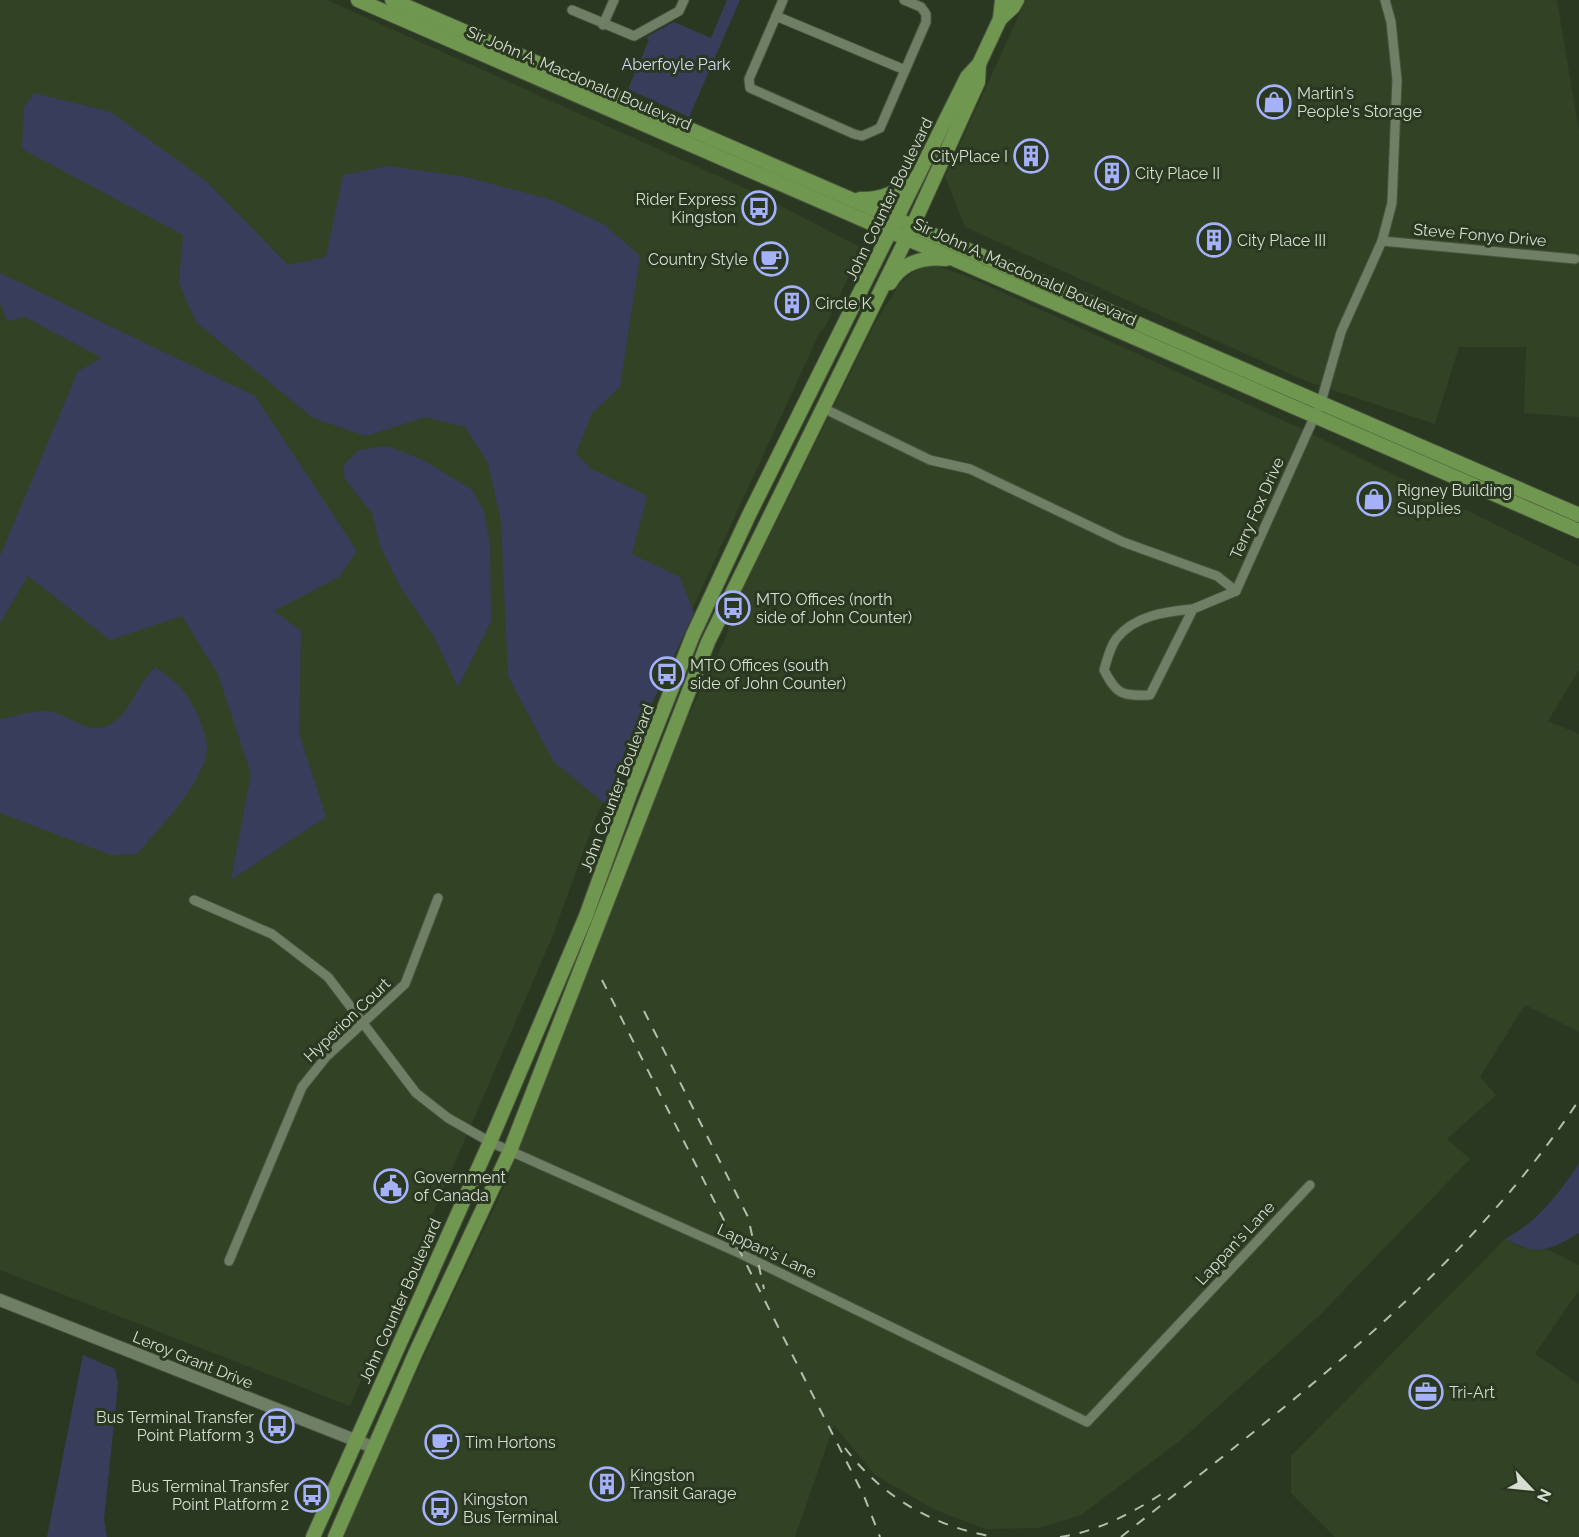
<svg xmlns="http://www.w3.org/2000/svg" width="1579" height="1537" viewBox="0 0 1579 1537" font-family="Raleway,sans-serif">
  <rect width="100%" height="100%" fill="#2a3821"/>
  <!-- built -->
  <g fill="#314225">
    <polygon points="0,0 327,0 758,194 862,248 826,325 819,334 594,822 553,935 350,1406 0,1270"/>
    <polygon points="1026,0 1557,0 1579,131 1579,417 1524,413 1526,347 1459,347 1435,424 1306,381 965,227 945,176"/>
    <polygon points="920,267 940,267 971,278 1302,429 1579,566 1579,670 1548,721 1579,734 1579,1032 1525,1005 1480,1077 1496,1095 1447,1139 1470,1159 1320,1315 1181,1440 1081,1515 1039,1528 986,1529 935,1510 875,1475 834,1425 795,1537 339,1537 507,1180 612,877 725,639 743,589 875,323 900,283"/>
    <polygon points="1505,1239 1521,1247 1549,1250 1579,1265 1579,1290 1535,1354 1579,1384 1579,1537 1335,1537 1291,1493 1291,1456"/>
  </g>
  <!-- green -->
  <g fill="#393d5c">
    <polygon points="727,0 740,0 689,117 628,89 649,40 646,37 674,22 711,38"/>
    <polygon points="34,93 111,112 206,181 288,265 326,257 343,175 389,166 466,177 549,199 605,225 640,256 620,387 592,413 576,453 590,468 647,496 632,554 680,577 694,613 605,804 553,761 508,676 501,521 488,463 465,427 425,417 366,436 313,418 196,322 179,283 183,235 22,149 24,107"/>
    <polygon points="0,273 255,396 357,551 339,577 274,611 301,631 299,733 326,817 231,880 251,774 218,674 182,616 110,640 28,576 0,623 0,556 78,371 102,358 25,317 7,321 0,303"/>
    <polygon points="388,446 425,461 472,490 484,511 490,545 491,622 458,687 433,635 401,588 381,548 372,513 345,479 343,466 359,450"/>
    <path d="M156,667c9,8 21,15 28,25 9,10 23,41 23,55 0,32 -49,83 -70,107l-26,1 -111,-42v-94c14,-2 32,-9 46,-8 23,2 41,26 65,13 20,-11 25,-40 45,-57z"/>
    <path d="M1579,1163v70c-31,18 -39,23 -74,6 31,-15 56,-48 74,-76z"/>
    <polygon points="83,1355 115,1369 118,1384 104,1519 107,1537 47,1537"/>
  </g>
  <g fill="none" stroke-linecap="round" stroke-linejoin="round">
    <defs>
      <g id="street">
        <polyline points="783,0 749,79 750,88 854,134 862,136 880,128 926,22 926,14 921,7 904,0"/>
        <polyline points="572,10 634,36 679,11 684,0"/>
        <polyline points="776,16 905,70"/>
        <polyline points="603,25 614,0"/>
        <polyline points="1382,241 1575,259"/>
        <polyline points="823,408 930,460 970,469 1123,542 1217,576 1236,591"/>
        <polyline points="1236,591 1321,402 1341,332 1382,241 1392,203 1397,80 1391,22 1385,0"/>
        <path d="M1193,609c-28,3 -58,6 -77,30 -6,8 -9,21 -12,31 13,25 18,26 46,25l43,-86 43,-18"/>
        <polyline points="194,900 272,934 328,977 416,1093 448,1118 490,1142 741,1254 1087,1422 1310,1185"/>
        <polyline points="229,1261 302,1087 326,1057 405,984 438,898"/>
      </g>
      <polyline id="secondary" points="0,1300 375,1448"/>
      <g id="primary">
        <polyline points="358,0 1579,531"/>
        <polyline points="392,0 1579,515"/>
        <polyline points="1000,19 1013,7 1017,0"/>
        <path d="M860,199c24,1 36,-8 56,-20"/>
        <path d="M890,283c12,-21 33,-26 56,-24"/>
        <polyline points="313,1537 490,1142 586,916 630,794 693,635 749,515 967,77 979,64 1000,19 1002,0"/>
        <polyline points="335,1537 415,1354 510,1151 708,642 913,225 978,82 979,64"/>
      </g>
    </defs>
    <!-- street casing -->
    <use href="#street" stroke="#4a5441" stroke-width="11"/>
    <!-- secondary casing -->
    <use href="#secondary" stroke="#4a5441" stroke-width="14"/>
    <!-- primary casing -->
    <use href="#primary" stroke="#4a5441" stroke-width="16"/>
    <!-- street -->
    <use href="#street" stroke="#6f7f65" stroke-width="9"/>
    <!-- secondary -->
    <use href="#secondary" stroke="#6f7f65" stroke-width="12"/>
    <!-- primary -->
    <use href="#primary" stroke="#70974f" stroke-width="14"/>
    <!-- rail -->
    <g stroke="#b5beae" stroke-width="2" stroke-dasharray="10 10" stroke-linecap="butt">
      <polyline points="602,980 864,1496 880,1537"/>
      <polyline points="644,1011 748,1217 764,1289"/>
      <path d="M845,1448c37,49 89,79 150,89"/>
      <path d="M1060,1537c40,-6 76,-26 109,-48"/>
      <path d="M1121,1537c166,-132 339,-258 458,-437"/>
    </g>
  </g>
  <!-- icons -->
  <defs>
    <symbol id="shop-ring" viewBox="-11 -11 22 22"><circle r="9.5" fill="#2a3821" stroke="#a6b1fc" stroke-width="1.5"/><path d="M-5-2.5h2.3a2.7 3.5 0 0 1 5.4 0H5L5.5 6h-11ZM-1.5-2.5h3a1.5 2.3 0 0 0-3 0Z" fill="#a6b1fc"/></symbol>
    <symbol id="building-ring" viewBox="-11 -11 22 22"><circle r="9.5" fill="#2a3821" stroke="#a6b1fc" stroke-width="1.5"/><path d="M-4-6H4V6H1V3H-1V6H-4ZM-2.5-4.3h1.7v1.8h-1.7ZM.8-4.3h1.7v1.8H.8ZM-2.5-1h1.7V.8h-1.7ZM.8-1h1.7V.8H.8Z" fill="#a6b1fc"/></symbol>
    <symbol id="bus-ring" viewBox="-11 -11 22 22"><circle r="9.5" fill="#2a3821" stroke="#a6b1fc" stroke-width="1.5"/><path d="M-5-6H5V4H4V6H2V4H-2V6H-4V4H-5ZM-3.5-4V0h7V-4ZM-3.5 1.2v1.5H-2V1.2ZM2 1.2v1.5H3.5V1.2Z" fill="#a6b1fc"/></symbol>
    <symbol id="cafe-ring" viewBox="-11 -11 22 22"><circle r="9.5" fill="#2a3821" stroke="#a6b1fc" stroke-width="1.5"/><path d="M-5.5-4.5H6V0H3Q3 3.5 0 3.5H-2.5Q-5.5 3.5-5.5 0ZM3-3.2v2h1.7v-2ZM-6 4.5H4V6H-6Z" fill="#a6b1fc"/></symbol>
    <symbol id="civic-ring" viewBox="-11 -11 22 22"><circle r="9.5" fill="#2a3821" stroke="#a6b1fc" stroke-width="1.5"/><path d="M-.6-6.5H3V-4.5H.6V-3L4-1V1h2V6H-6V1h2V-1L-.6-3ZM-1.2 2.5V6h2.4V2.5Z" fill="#a6b1fc"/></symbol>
    <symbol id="office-ring" viewBox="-11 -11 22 22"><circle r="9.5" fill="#2a3821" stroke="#a6b1fc" stroke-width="1.5"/><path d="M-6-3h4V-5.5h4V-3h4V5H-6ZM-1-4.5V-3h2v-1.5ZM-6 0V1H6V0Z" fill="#a6b1fc"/></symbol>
  </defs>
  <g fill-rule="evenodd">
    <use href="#shop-ring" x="1255" y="83" width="38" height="38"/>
    <use href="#building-ring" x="1012" y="137" width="38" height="38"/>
    <use href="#building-ring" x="1093" y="154" width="38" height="38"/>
    <use href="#bus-ring" x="740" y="189" width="38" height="38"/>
    <use href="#building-ring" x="1195" y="221" width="38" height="38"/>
    <use href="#cafe-ring" x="752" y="240" width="38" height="38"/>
    <use href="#building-ring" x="773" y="284" width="38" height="38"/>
    <use href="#shop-ring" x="1355" y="480" width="38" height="38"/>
    <use href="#bus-ring" x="714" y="589" width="38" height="38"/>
    <use href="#bus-ring" x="648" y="655" width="38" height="38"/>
    <use href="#civic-ring" x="372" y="1167" width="38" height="38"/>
    <use href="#office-ring" x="1407" y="1373" width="38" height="38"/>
    <use href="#bus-ring" x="258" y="1407" width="38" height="38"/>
    <use href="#cafe-ring" x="423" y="1423" width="38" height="38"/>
    <use href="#building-ring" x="588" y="1465" width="38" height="38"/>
    <use href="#bus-ring" x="293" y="1476" width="38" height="38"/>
    <use href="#bus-ring" x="421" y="1489" width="38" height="38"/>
  </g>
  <g text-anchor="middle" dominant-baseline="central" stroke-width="6" stroke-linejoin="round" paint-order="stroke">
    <!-- park labels -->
    <g font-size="16" fill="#d7dbf5" stroke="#2a3821">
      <text x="676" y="64">Aberfoyle Park</text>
    </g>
    <!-- street labels -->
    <g font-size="16" fill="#d6ded0" stroke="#2a3821">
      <text transform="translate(579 78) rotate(23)">Sir John A. Macdonald Boulevard</text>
      <text transform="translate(889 199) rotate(-64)">John Counter Boulevard</text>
      <text transform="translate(1480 235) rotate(5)">Steve Fonyo Drive</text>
      <text transform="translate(1025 272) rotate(24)">Sir John A. Macdonald Boulevard</text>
      <text transform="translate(1257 508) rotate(-66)">Terry Fox Drive</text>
      <text transform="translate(617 788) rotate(-69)">John Counter Boulevard</text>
      <text transform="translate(347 1020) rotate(-44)">Hyperion Court</text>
      <text transform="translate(1235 1243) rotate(-47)">Lappan's Lane</text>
      <text transform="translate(767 1251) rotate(25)">Lappan's Lane</text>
      <text transform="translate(400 1301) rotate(-66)">John Counter Boulevard</text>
      <text transform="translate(193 1360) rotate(22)">Leroy Grant Drive</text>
    </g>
    <!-- poi labels -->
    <g font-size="16" fill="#d6ded0" stroke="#2a3821" text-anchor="start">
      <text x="1297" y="93">Martin's<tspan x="1297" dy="18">People's Storage</tspan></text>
      <text x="1008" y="156" text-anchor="end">CityPlace I</text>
      <text x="1135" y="173">City Place II</text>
      <text x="736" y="199" text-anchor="end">Rider Express<tspan x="736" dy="18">Kingston</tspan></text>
      <text x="1237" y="240">City Place III</text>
      <text x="748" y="259" text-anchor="end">Country Style</text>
      <text x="815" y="303">Circle K</text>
      <text x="1397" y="490">Rigney Building<tspan x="1397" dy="18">Supplies</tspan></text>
      <text x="756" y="599">MTO Offices (north<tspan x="756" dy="18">side of John Counter)</tspan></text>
      <text x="690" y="665">MTO Offices (south<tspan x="690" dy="18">side of John Counter)</tspan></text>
      <text x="414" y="1177">Government<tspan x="414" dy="18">of Canada</tspan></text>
      <text x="1449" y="1392">Tri-Art</text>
      <text x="254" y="1417" text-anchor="end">Bus Terminal Transfer<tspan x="254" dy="18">Point Platform 3</tspan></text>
      <text x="465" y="1442">Tim Hortons</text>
      <text x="630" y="1475">Kingston<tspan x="630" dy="18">Transit Garage</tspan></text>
      <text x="289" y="1486" text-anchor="end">Bus Terminal Transfer<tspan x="289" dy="18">Point Platform 2</tspan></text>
      <text x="463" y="1499">Kingston<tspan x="463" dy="18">Bus Terminal</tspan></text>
    </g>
  </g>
  <!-- north arrow -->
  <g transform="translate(1531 1489) rotate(116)" stroke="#2a3821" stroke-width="4.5" paint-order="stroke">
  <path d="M0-4.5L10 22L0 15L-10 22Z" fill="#d6ded0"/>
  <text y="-9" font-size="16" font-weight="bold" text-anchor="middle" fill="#d6ded0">N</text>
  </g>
</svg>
